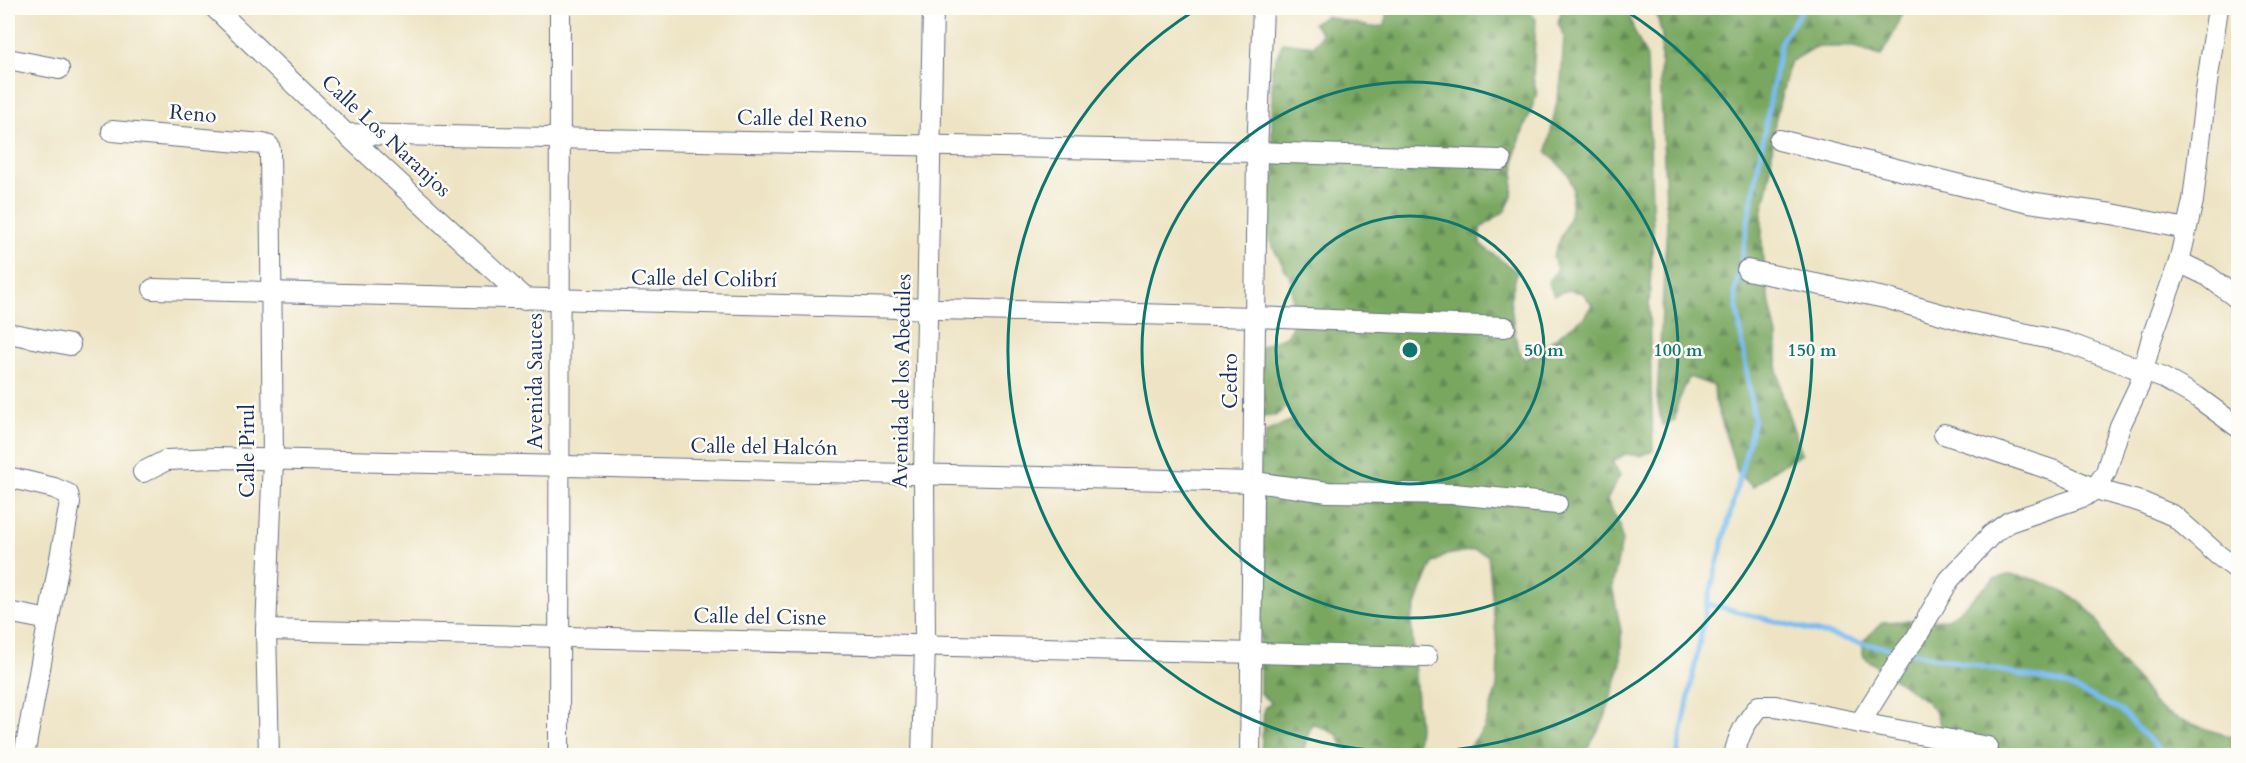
<svg xmlns="http://www.w3.org/2000/svg" width="2246" height="763" viewBox="0 0 2246 763" font-family="Cardo,serif">
  <defs>
    <pattern id="forest-firs" width="22" height="20" patternUnits="userSpaceOnUse" patternTransform="scale(1.5)"><rect width="22" height="20" fill="#79a761"/><path d="M5 1l3.5 6h-7zM16 11l3.5 6h-7z" fill="#628853"/></pattern>
  </defs>
  <rect width="100%" height="100%" fill="#fdfcf7"/>
  <filter id="ink" filterUnits="userSpaceOnUse"><feTurbulence type="fractalNoise" baseFrequency=".0167" numOctaves="2"/><feDisplacementMap in="SourceGraphic" scale="12" xChannelSelector="R" yChannelSelector="G"/><feConvolveMatrix kernelMatrix="1 2 1 2 8 2 1 2 1" color-interpolation-filters="sRGB"/></filter>
  <filter id="wash" filterUnits="userSpaceOnUse"><feTurbulence type="fractalNoise" baseFrequency=".008" numOctaves="4" result="noise"/><feDisplacementMap in="SourceGraphic" scale="24" xChannelSelector="R" yChannelSelector="G"/><feGaussianBlur stdDeviation="1.35" result="paint"/><feColorMatrix in="noise" values="0 0 0 0 0 0 0 0 0 0 0 0 0 0 0 0 0 1.4 0 .05"/><feComposite in="paint" operator="in"/></filter>
  <g filter="url(#wash)">
    <rect width="100%" height="100%" fill="#eee4c5"/>
    <!-- forest -->
    <g fill="url(#forest-firs)" stroke="#4a6b60" stroke-width="1.5">
      <polygon points="1388,8 1526,8 1536,19 1533,78 1537,94 1516,150 1512,197 1505,211 1480,229 1480,244 1517,272 1510,300 1517,346 1525,360 1584,317 1592,305 1583,293 1568,290 1554,295 1548,282 1557,270 1553,256 1570,216 1573,188 1568,174 1547,152 1561,81 1564,36 1558,23 1562,8 1628,8 1633,28 1647,58 1653,230 1649,309 1653,451 1640,456 1625,454 1612,462 1620,475 1607,500 1620,526 1622,541 1612,586 1621,631 1621,662 1605,718 1584,755 1462,755 1484,729 1497,687 1498,656 1488,555 1475,550 1446,555 1433,563 1421,591 1411,620 1419,728 1416,755 1346,755 1338,735 1312,723 1302,755 1261,755 1264,708 1272,703 1260,694 1260,458 1266,432 1294,419 1287,407 1275,416 1261,417 1266,405 1260,390 1261,347 1288,335 1294,321 1291,280 1269,240 1267,198 1276,171 1272,142 1272,68 1283,42 1314,46 1322,34 1313,23 1326,16 1370,27 1385,26"/>
      <polygon points="1655,8 1904,8 1895,31 1881,56 1854,47 1816,47 1790,62 1775,121 1769,183 1762,213 1762,244 1764,277 1777,336 1777,365 1782,395 1802,454 1778,467 1753,487 1738,474 1715,401 1714,386 1689,377 1677,405 1675,420 1662,426 1657,398 1667,223 1660,78 1662,35"/>
      <path d="M2008,575c27,0 69,20 86,41 9,11 11,25 19,37 10,14 24,24 33,38 3,4 4,9 7,12 11,13 69,33 85,34v18h-288l-14,-42 -9,-11 -63,-45 -3,-14 22,-21 64,-3 13,-9 34,-31z"/>
    </g>
    <g fill="none" stroke-linecap="round" stroke-linejoin="round">
      <!-- stream -->
      <g stroke="#7abcf0" stroke-width="5">
        <polyline points="1707,604 1861,643 1901,650"/>
        <polyline points="1910,652 2062,683 2120,710 2165,756"/>
        <polyline points="1677,756 1707,604 1754,421 1735,294 1781,41 1803,8"/>
      </g>
    </g>
  </g>
  <g filter="url(#ink)">
    <g fill="none" stroke-linecap="round" stroke-linejoin="round">
      <defs>
        <g id="street">
          <polyline points="215,8 346,134 525,299"/>
          <polyline points="8,59 59,69"/>
          <polyline points="112,131 263,144 269,146 270,150 273,459 266,630 269,756"/>
          <polyline points="346,134 1257,152 1501,160"/>
          <polyline points="1779,140 2029,202 2112,214 2186,229"/>
          <polyline points="2179,262 2208,276 2238,299"/>
          <polyline points="1747,270 1885,298 1962,320 2065,342 2163,378 2197,397 2238,427"/>
          <polyline points="153,289 1255,317 1505,327"/>
          <polyline points="8,333 70,345"/>
          <polyline points="1944,434 2055,471 2095,489 2141,502 2174,516 2218,555 2238,570"/>
          <polyline points="143,472 167,460 216,458 1254,482 1328,492 1454,494 1557,504"/>
          <polyline points="8,477 54,488 68,494 70,503 24,756"/>
          <polyline points="8,612 49,620"/>
          <polyline points="266,630 1427,657"/>
          <polyline points="1860,723 1988,747"/>
          <polyline points="559,756 560,8"/>
          <polyline points="922,756 925,645 924,474 933,8"/>
          <polyline points="1250,756 1257,152 1263,8"/>
          <path d="M1734,756c4,-21 12,-34 25,-50h16l85,17 41,-66 15,-19 33,-58 42,-45 18,-13 76,-26 10,-7 11,-17 14,-46 19,-40 13,-49 27,-75 14,-61 13,-111 12,-82"/>
        </g>
      </defs>
      <!-- street casing -->
      <use href="#street" stroke="#656e82" stroke-width="22"/>
      <!-- street -->
      <use href="#street" stroke="#fff" stroke-width="20"/>
    </g>
  </g>
  <!-- distance rings -->
  <g fill="none" stroke="#0f766e" stroke-width="3">
    <circle cx="1410" cy="350" r="134"/>
    <circle cx="1410" cy="350" r="268"/>
    <path d="M1623 9A402 402 0 1 1 1197 9"/>
  </g>
  <g text-anchor="middle" dominant-baseline="central" stroke-width="5" stroke-linejoin="round" paint-order="stroke">
    <!-- street labels -->
    <g font-size="21" fill="#1b2f5e" stroke="#fdfcf7">
      <text transform="translate(193 114) rotate(5)">Reno</text>
      <text transform="translate(802 119) rotate(1)">Calle del Reno</text>
      <text transform="translate(386 136) rotate(43)">Calle Los Naranjos</text>
      <text transform="translate(704 279) rotate(1)">Calle del Colibrí</text>
      <text transform="translate(535 381) rotate(-90)">Avenida Sauces</text>
      <text transform="translate(902 381) rotate(-89)">Avenida de los Abedules</text>
      <text transform="translate(1230 381) rotate(-90)">Cedro</text>
      <text transform="translate(764 447) rotate(1)">Calle del Halcón</text>
      <text transform="translate(247 451) rotate(-90)">Calle Pirul</text>
      <text transform="translate(760 617) rotate(1)">Calle del Cisne</text>
    </g>
  </g>
  <circle cx="1410" cy="350" r="9" fill="#0f766e" stroke="#fdfcf7" stroke-width="3"/>
  <g font-size="18" text-anchor="middle" font-weight="bold" fill="#0f766e" stroke="#fdfcf7" stroke-width="5" stroke-linejoin="round" paint-order="stroke">
    <text x="1544" y="356">50 m</text>
    <text x="1678" y="356">100 m</text>
    <text x="1812" y="356">150 m</text>
  </g>
  <!-- margin -->
  <rect width="2246" height="763" fill="none" stroke="#fdfcf7" stroke-width="30"/>
</svg>
